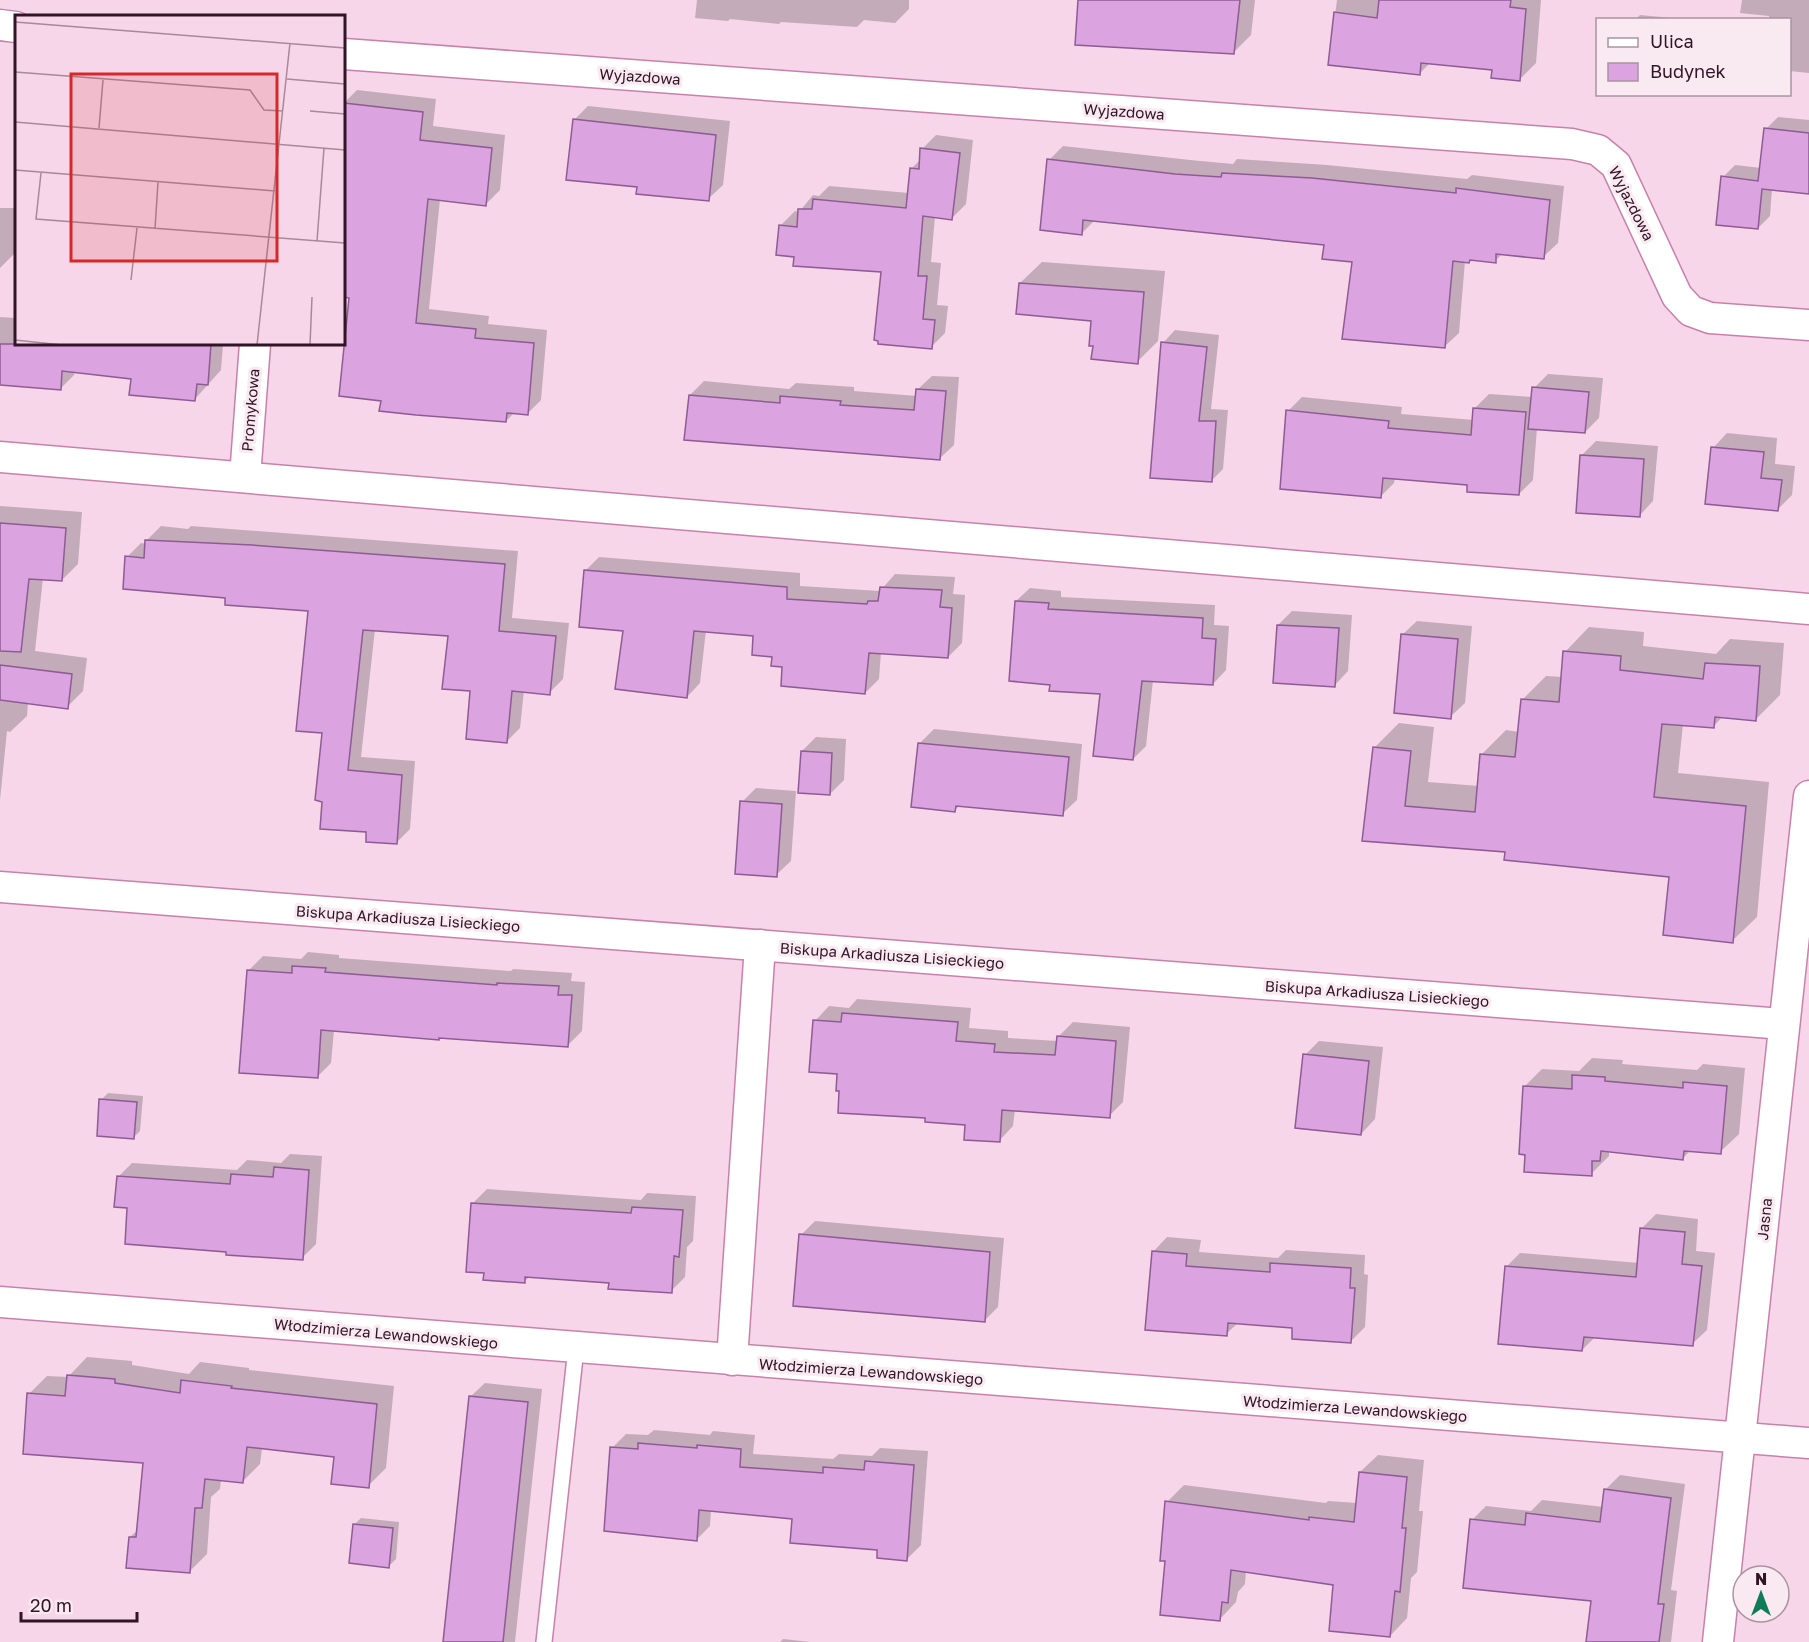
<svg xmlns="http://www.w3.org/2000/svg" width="1809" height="1642" viewBox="0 0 1809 1642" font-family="'Golos Text',sans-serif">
  <rect width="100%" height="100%" fill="#f6d6e8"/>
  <!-- shadow -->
  <g fill="#0003">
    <polygon points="697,0 909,0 909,9 895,23 864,20 857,27 781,22 779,24 730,19 728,21 695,18"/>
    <polygon points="1080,0 1255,0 1251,35 1234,52"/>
    <polygon points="1337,0 1541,0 1536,63 1520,79 1493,68 1430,63 1420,73 1329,63"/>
    <polygon points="1742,0 1809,0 1809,73 1790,71 1790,20 1769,20 1769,16 1740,13"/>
    <polygon points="1640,15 1682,19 1681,20 1635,20"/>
    <polygon points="357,90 436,99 433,126 505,135 500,190 486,204 440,199 429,309 489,316 488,324 547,330 541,400 527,414 514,413 506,421 382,399 351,296 344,296 346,245 344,244 344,103"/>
    <polygon points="588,106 730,121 723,185 708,199 574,120"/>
    <polygon points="1778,117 1809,120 1809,193 1772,189 1770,216 1758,228 1723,177 1735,165 1761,168 1766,129"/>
    <polygon points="936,135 973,140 966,204 952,218 935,216 931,262 941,263 937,305 948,306 945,333 931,347 882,271 795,256 780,226 795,211 799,212 813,195 819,196 829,186 909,193 912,168 921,159 922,149"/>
    <polygon points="1063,146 1190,160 1233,164 1237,159 1327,165 1467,179 1472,175 1564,186 1558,243 1543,257 1503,253 1495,261 1471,259 1465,261 1459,333 1444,347 1354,261 1325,244 1096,219 1081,234 1049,160"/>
    <polygon points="0,208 16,208 14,254 0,268"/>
    <polygon points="1042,262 1165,271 1158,341 1137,362 1095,344 1092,320 1020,283"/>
    <polygon points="0,317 16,318 16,344 223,344 221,370 195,399 132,377 75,371 74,375 60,389 0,384"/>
    <polygon points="1175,330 1219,335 1211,409 1228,410 1223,469 1211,481 1163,343"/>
    <polygon points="1548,374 1603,378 1599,418 1585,432 1537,428 1533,480 1519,494 1469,484 1395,477 1394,483 1380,497 1288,411 1302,397 1402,407 1401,414 1474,420 1475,408 1489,394 1533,397 1534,388"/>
    <polygon points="932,376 959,377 954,445 939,459 690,395 704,381 789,389 796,383 854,387 854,391 917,396 917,390"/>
    <polygon points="1727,433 1777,438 1775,464 1795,466 1792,495 1778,509 1713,448"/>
    <polygon points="1596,441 1658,446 1653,501 1639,516 1582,455"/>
    <polygon points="0,506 82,512 78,564 62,580 43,578 35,651 87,658 83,691 67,707 28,702 27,716 10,732 7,731 0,800"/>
    <polygon points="161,526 188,529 191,526 518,551 512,618 569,623 563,679 549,693 524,690 520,728 507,741 472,690 449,634 375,629 361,757 415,761 410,829 396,843 368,830 323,732 310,610 227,597 127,557 141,543 147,544 147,540"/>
    <polygon points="599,557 800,573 800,586 880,591 895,574 955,577 953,594 965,595 962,643 948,657 881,652 879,679 865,693 784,666 755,635 706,630 700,683 687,697 625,629 585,571"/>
    <polygon points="1030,588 1061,591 1061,597 1215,605 1214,625 1229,626 1226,670 1213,684 1153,680 1146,746 1133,759 1102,693 1051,683 1016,601"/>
    <polygon points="1292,611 1352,615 1348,671 1334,686 1278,625"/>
    <polygon points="1417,621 1472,626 1465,703 1450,717 1402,635"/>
    <polygon points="1589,627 1644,632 1643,646 1716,654 1730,639 1784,643 1780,695 1756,719 1723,716 1713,727 1683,724 1678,773 1769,782 1757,917 1732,941 1671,875 1506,851 1364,840 1374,748 1399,723 1434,727 1428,782 1479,786 1481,755 1506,730 1519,732 1522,700 1546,676 1563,677 1565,652"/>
    <polygon points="934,729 1082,744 1077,800 1062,814 960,805 955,810 920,743"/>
    <polygon points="816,737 846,739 844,780 830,794 802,751"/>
    <polygon points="756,788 796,791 791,861 776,875 742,802"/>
    <polygon points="308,952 339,955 339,958 511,971 513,969 572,973 571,981 585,982 582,1031 568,1045 334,1030 331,1063 317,1077 249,970 263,956 301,959"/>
    <polygon points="857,999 971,1008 969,1028 1008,1031 1008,1038 1058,1041 1058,1037 1073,1022 1130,1027 1123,1102 1109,1116 1015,1109 1013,1126 999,1141 967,1123 927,1116 841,1090 838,1073 815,1021 829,1006 849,1008"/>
    <polygon points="1319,1041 1383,1047 1375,1119 1361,1134 1305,1055"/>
    <polygon points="1592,1058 1623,1060 1622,1064 1697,1070 1703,1064 1745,1068 1739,1134 1720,1152 1691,1150 1682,1159 1609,1151 1609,1156 1591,1174 1524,1087 1542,1069 1579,1071"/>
    <polygon points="108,1093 143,1096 140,1131 134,1137 101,1100"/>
    <polygon points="290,1154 322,1156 316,1244 302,1258 228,1250 129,1206 118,1177 132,1163 237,1170 247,1160 281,1163"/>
    <polygon points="487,1189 641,1200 647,1193 696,1196 693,1241 687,1247 685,1277 671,1291 611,1281 530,1276 524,1282 473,1203"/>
    <polygon points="1656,1214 1698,1219 1696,1251 1715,1253 1707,1330 1692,1344 1596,1336 1582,1350 1506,1267 1520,1253 1639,1263 1642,1228"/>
    <polygon points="815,1221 1004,1238 998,1307 984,1321 801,1235"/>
    <polygon points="1167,1237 1201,1240 1199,1252 1278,1258 1286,1250 1365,1255 1364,1274 1368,1275 1365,1327 1351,1341 1294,1327 1238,1323 1226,1334 1153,1252"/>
    <polygon points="87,1357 132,1361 132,1365 189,1374 200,1362 249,1368 249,1370 394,1386 386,1468 368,1486 336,1456 262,1448 260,1464 242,1482 221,1479 220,1489 211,1497 207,1554 189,1572 130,1537 139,1529 145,1462 29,1394 47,1376 68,1377"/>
    <polygon points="485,1383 542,1389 515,1642 444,1642 470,1397"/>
    <polygon points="654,1430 710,1435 713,1431 755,1435 753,1454 833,1459 839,1454 872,1456 880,1448 928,1451 921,1545 907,1559 794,1517 711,1510 710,1526 696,1540 612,1448 626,1434 648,1435"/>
    <polygon points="1378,1455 1424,1460 1419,1511 1423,1511 1417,1572 1411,1578 1407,1618 1390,1636 1335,1584 1246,1571 1245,1584 1238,1592 1236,1602 1219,1620 1167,1560 1167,1502 1184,1485 1326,1503 1328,1501 1357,1503 1360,1472"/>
    <polygon points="1620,1475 1685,1484 1671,1590 1677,1591 1671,1642 1588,1642 1593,1599 1472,1520 1486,1506 1531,1511 1542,1500 1604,1507 1606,1489"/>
    <polygon points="361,1518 399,1522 396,1559 389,1566 354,1525"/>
    <polygon points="783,1639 811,1642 780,1642"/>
  </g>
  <!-- building -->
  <g fill="#dba3e0" stroke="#8e5b94" stroke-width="1.5">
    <polygon points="1078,0 1240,0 1234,54 1075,45"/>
    <polygon points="1379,0 1511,0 1510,7 1526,9 1520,81 1491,78 1492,70 1421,63 1420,75 1328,65 1334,12 1377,18"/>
    <polygon points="344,103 423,112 420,140 492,148 486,206 428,199 416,323 476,329 475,338 534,343 528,415 507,413 506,422 416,415 379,411 381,401 339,396 349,298 344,297"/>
    <polygon points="573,119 716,135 709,201 636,194 637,187 566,180"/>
    <polygon points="1764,128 1809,133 1809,194 1762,189 1758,229 1716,225 1721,176 1758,181"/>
    <polygon points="920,148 960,153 952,220 923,216 918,276 927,276 923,319 935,320 932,349 878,344 878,341 874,340 881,272 793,266 794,257 776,255 779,225 797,227 798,209 812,209 813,199 906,208 910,168 919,169"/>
    <polygon points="1047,159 1175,174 1221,177 1222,173 1312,178 1456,193 1456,188 1550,200 1544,259 1496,254 1496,263 1470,260 1469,263 1453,261 1445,348 1342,339 1352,262 1322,259 1324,245 1083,220 1082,235 1040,230"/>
    <polygon points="1019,283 1144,292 1138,364 1091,359 1093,346 1089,346 1091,321 1016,314"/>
    <polygon points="1161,342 1207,347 1199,421 1216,421 1212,482 1150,478"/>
    <polygon points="0,344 211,344 208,385 197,384 195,401 129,395 131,379 62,371 61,390 0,385"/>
    <polygon points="1532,387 1589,392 1585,433 1528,429"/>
    <polygon points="916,389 946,391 940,460 684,440 689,395 780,403 780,396 841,401 840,405 914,410"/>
    <polygon points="1473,408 1526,412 1519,495 1467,492 1467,485 1383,478 1381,498 1280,489 1286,410 1389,421 1388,428 1471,435"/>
    <polygon points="1711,447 1764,452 1761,478 1782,480 1778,511 1705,504"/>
    <polygon points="1580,455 1644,459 1640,517 1576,513"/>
    <polygon points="0,523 66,528 62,581 29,579 21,652 0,651"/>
    <polygon points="145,540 252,545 505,564 499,631 556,636 550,695 512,691 507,743 466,739 470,691 442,689 448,636 363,630 348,770 402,775 397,844 366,842 366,832 320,829 322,802 315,800 322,733 296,731 308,611 225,605 225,598 123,589 125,556 144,558"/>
    <polygon points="584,570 787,587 787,599 867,604 868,601 878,601 880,587 942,590 940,607 952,608 948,658 869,653 865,694 781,686 782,667 771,666 772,657 752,655 753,636 694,631 687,698 615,689 623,631 579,627"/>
    <polygon points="1015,601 1049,603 1048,609 1203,618 1202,638 1216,639 1213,685 1142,681 1133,760 1093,756 1100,694 1049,691 1050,685 1009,681"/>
    <polygon points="1277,625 1339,628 1335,687 1273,683"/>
    <polygon points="1401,634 1458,639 1451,719 1394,713"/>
    <polygon points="1563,651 1621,656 1620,670 1703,679 1705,663 1760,666 1756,721 1715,717 1714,728 1662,724 1654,797 1746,806 1733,943 1663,935 1669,877 1504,860 1505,852 1362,841 1373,747 1411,751 1405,806 1475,812 1480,754 1515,757 1521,699 1559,702"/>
    <polygon points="0,665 72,674 68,709 0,700"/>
    <polygon points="918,743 1069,757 1063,816 956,806 955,812 911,807"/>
    <polygon points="801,751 832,753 830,795 798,793"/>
    <polygon points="740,801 782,804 777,877 735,874"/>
    <polygon points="292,966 326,968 325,972 497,985 497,983 559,986 558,995 572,995 568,1047 439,1038 439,1040 321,1030 318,1078 239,1073 247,970 292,973"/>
    <polygon points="842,1013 958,1022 956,1041 995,1044 994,1052 1055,1055 1057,1036 1116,1041 1110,1118 1002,1110 1000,1142 964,1140 965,1125 925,1122 925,1118 838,1113 839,1091 836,1091 837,1074 809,1072 813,1020 841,1022"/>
    <polygon points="1303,1054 1369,1061 1361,1135 1295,1128"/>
    <polygon points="1572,1075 1605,1077 1605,1081 1683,1088 1683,1082 1727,1086 1721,1154 1684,1151 1683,1160 1601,1151 1600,1161 1592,1161 1592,1176 1524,1172 1525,1155 1519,1154 1523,1086 1572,1089"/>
    <polygon points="99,1099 137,1102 134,1139 97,1136"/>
    <polygon points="274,1167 309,1170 303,1260 226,1255 226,1252 125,1244 127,1208 114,1207 117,1176 230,1184 231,1174 273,1177"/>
    <polygon points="471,1203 631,1213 632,1207 683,1210 679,1257 674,1256 672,1293 608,1289 609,1283 525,1277 525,1283 483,1280 484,1273 466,1272"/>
    <polygon points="1640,1228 1685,1232 1682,1264 1702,1266 1693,1346 1584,1337 1582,1351 1498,1344 1505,1266 1636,1277"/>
    <polygon points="799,1234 990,1252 985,1322 793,1306"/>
    <polygon points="1152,1251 1187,1254 1186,1266 1270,1272 1270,1263 1351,1268 1350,1288 1355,1288 1351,1343 1292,1339 1292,1328 1228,1323 1227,1336 1145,1330"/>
    <polygon points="67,1375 115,1379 115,1383 180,1393 181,1380 232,1386 231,1388 377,1404 369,1488 331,1484 334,1457 247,1447 243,1483 205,1479 202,1508 195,1508 190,1573 126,1568 129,1537 136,1537 143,1463 23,1454 27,1393 65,1396"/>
    <polygon points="469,1396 528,1402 503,1642 443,1642"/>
    <polygon points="638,1443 697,1448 697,1445 741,1449 740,1467 823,1473 823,1467 864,1470 865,1461 914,1465 907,1561 877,1558 877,1550 790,1543 792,1519 699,1510 697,1541 604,1531 610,1447 638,1449"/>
    <polygon points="1359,1472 1407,1477 1402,1528 1406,1528 1400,1592 1395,1591 1390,1637 1329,1631 1333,1585 1231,1570 1228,1603 1222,1602 1220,1621 1160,1615 1165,1561 1160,1561 1165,1501 1309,1520 1309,1517 1354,1522"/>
    <polygon points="1604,1489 1671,1498 1658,1604 1664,1604 1659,1642 1586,1642 1591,1601 1463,1588 1470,1519 1525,1525 1526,1513 1600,1522"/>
    <polygon points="353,1524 393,1528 389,1568 349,1563"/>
  </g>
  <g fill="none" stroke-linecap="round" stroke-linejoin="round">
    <defs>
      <polyline id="service" points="544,1642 576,1348"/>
      <g id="minor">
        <polyline points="0,25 16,27"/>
        <polyline points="344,54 1572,144 1598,150 1616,165 1677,296 1691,311 1710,318 1809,325"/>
        <polyline points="0,457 1809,609"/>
        <polyline points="245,477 255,344"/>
        <polyline points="0,887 1784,1024"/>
        <polyline points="0,1302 1809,1443"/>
        <polyline points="732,1360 760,945"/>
        <polyline points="1718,1642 1809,796"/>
      </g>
    </defs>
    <!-- service casing -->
    <use href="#service" stroke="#c981ac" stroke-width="18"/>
    <!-- minor casing -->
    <use href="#minor" stroke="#c981ac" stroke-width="33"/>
    <!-- service -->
    <use href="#service" stroke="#fff" stroke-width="15"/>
    <!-- minor -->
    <use href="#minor" stroke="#fff" stroke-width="30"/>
  </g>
  <g text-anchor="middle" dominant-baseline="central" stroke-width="6" stroke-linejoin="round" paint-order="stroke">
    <!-- street labels -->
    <g font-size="15" fill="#311526" stroke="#f9e9f1">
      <text transform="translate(640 76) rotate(4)">Wyjazdowa</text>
      <text transform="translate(1124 111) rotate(4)">Wyjazdowa</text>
      <text transform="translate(1632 203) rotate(63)">Wyjazdowa</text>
      <text transform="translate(250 410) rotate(-85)">Promykowa</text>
      <text transform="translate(408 918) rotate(4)">Biskupa Arkadiusza Lisieckiego</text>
      <text transform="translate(892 955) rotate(4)">Biskupa Arkadiusza Lisieckiego</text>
      <text transform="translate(1377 993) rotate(4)">Biskupa Arkadiusza Lisieckiego</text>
      <text transform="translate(1764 1219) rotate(-84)">Jasna</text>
      <text transform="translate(386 1333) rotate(5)">Włodzimierza Lewandowskiego</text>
      <text transform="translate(871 1371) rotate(4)">Włodzimierza Lewandowskiego</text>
      <text transform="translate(1355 1408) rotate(4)">Włodzimierza Lewandowskiego</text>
    </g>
  </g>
  <!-- overview -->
  <g transform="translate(15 15)">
    <rect width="330" height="330" fill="#f6d6e8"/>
    <path fill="none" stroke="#a7899a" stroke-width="1.5" d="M0,7l330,26M0,57l235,18 14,20 19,1M272,64l58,5M295,96l35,3M0,107l330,28M84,113l4,-48M0,155l260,21M26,158l-5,46 309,24M140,214l3,-47M302,226l7,-93M116,265l6,-52M0,325l47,5M242,330l33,-302M295,330l2,-48"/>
    <path fill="#d62828" fill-opacity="0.15" stroke="#d62828" stroke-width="3" d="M56,59h206v187h-206z"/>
    <rect width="330" height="330" fill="none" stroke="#311526" stroke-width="3"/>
  </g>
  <!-- legend -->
  <rect x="1596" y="18" width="195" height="78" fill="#f9e9f1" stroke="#a994a0" stroke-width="1.5"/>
  <rect x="1608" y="38" width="30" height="9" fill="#ffffff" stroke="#a994a0" stroke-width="1.5"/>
  <text x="1650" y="48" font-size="18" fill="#311526">Ulica</text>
  <rect x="1608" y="63" width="30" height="18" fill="#dba3e0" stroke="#a994a0" stroke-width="1.5"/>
  <text x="1650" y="78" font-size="18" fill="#311526">Budynek</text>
  <!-- north arrow -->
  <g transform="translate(1761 1594)"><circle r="28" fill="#f9e9f1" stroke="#a994a0" stroke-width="1.5"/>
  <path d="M0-4.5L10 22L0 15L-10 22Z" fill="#0f7c58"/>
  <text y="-9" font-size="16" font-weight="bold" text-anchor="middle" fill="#311526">N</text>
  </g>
  <!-- scale -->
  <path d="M21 1612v9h116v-9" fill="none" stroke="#311526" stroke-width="3"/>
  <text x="30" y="1612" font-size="18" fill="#311526" stroke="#f9e9f1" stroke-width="4.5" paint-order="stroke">20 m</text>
</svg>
